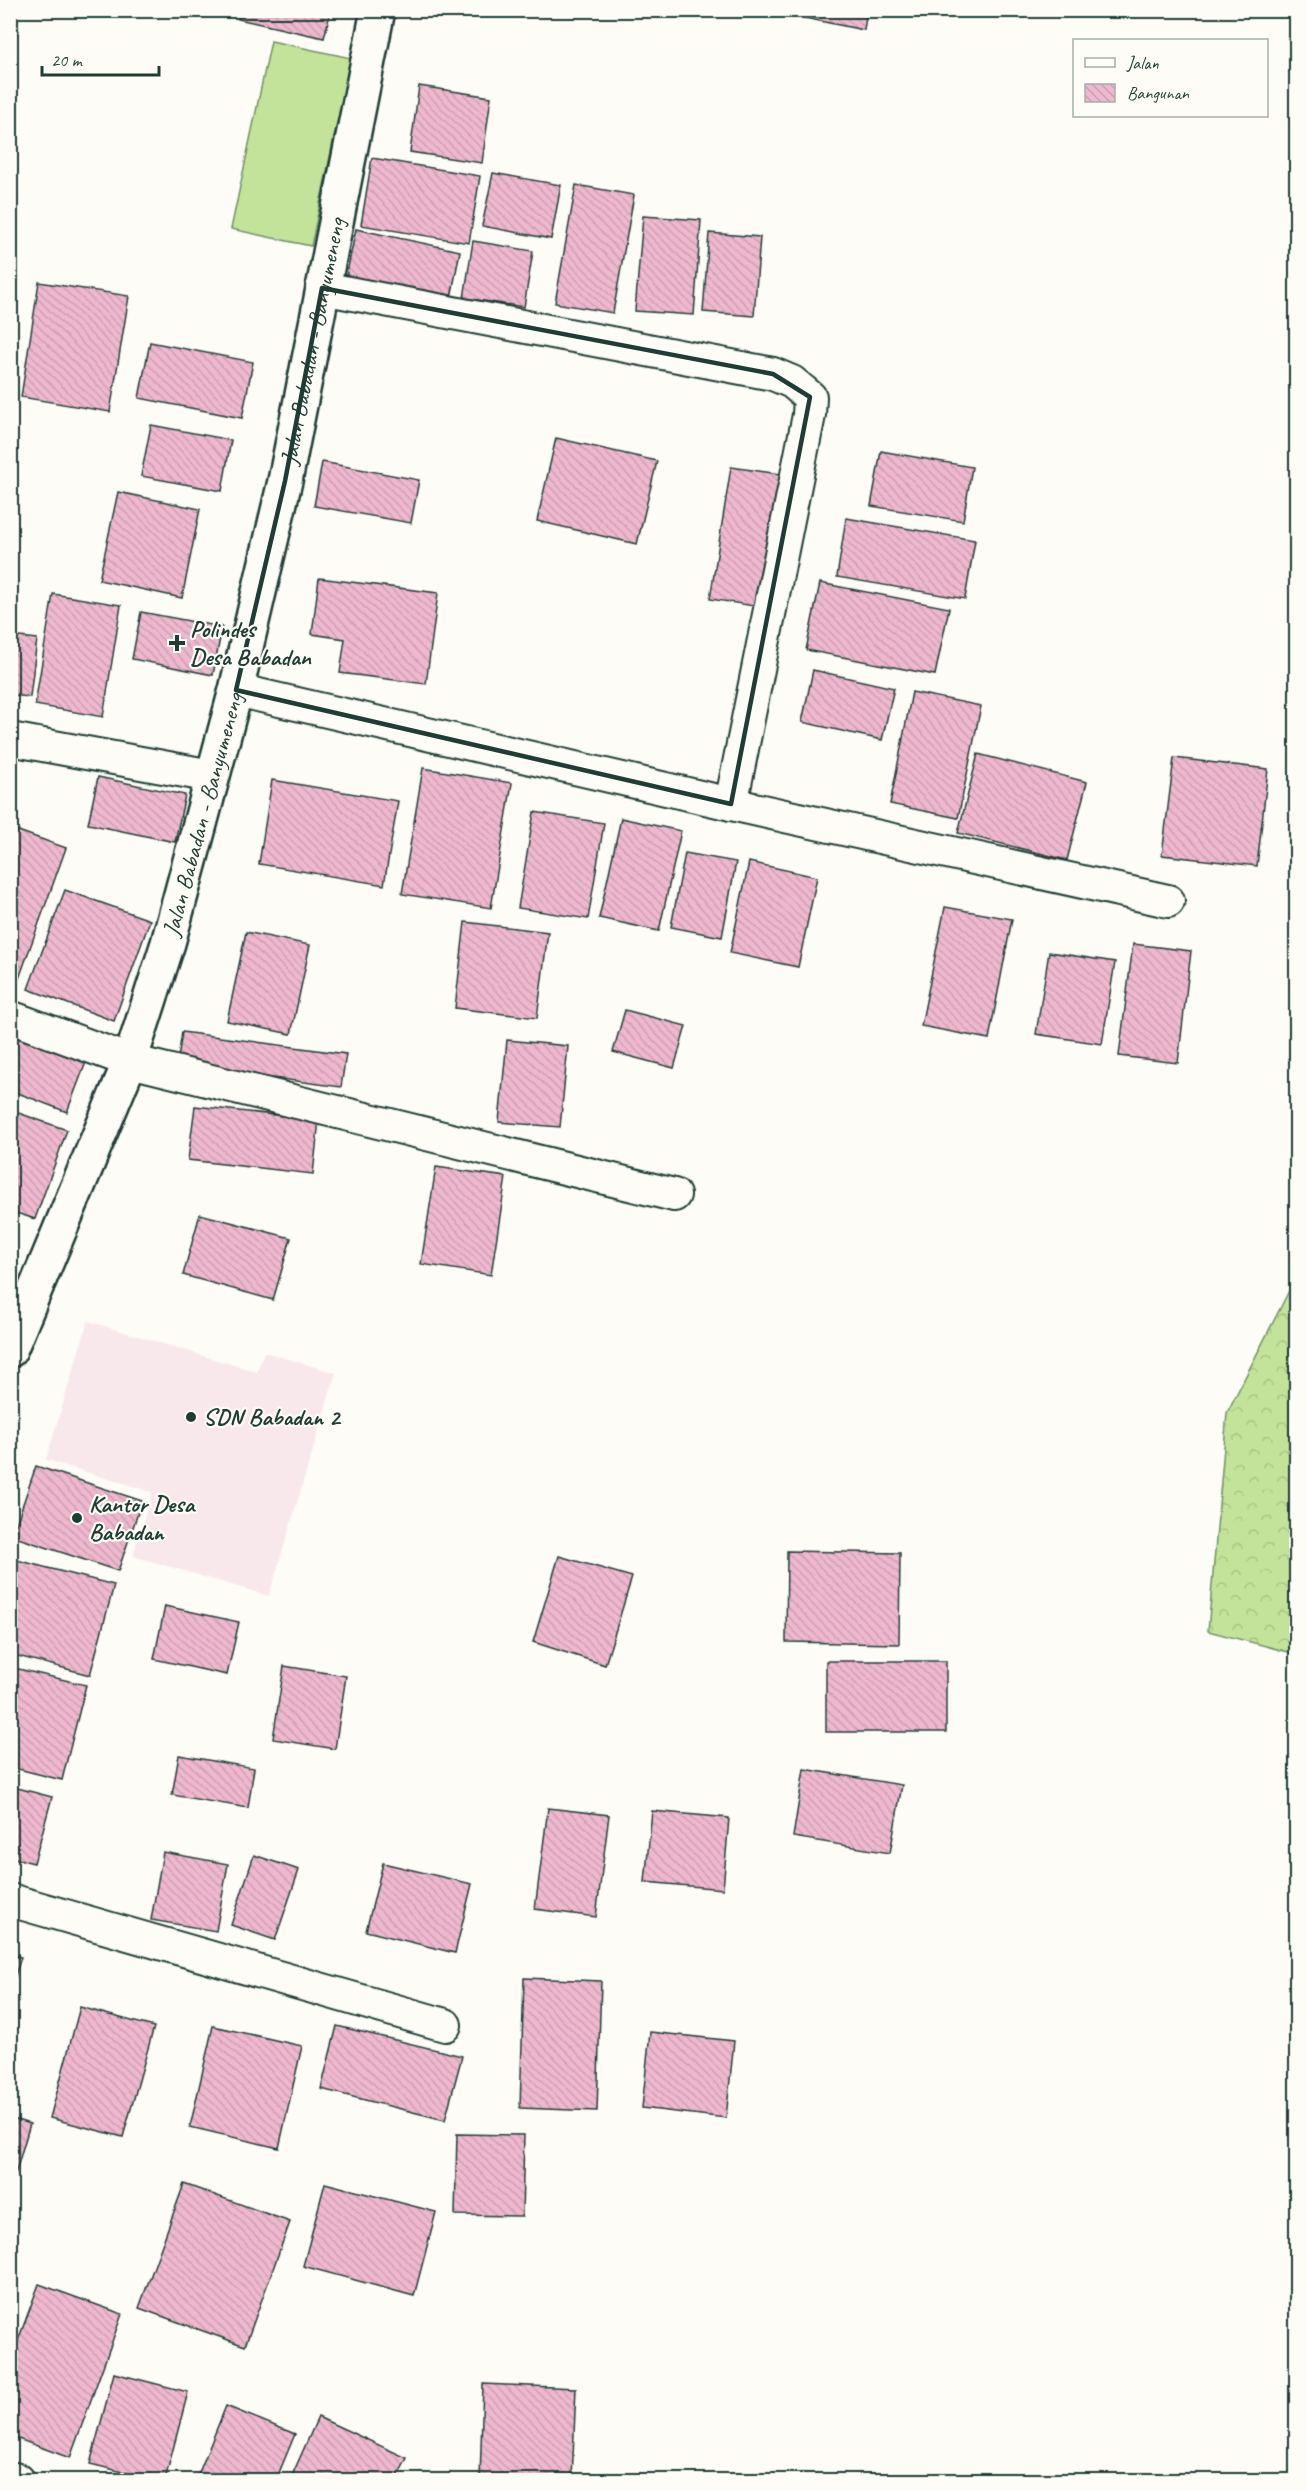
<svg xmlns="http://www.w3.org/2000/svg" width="1307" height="2491" viewBox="0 0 1307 2491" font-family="Caveat,sans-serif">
  <defs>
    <pattern id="forest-crowns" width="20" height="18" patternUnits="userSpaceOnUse" patternTransform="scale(1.5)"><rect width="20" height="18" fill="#c3e29a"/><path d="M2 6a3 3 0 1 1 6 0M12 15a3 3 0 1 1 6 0" fill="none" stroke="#a7c385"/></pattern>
    <pattern id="building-back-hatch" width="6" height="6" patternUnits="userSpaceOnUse" patternTransform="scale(1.5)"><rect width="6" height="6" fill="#efb8ce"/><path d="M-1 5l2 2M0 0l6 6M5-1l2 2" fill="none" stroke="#cc9fb2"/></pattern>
  </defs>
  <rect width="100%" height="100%" fill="#fdfcf7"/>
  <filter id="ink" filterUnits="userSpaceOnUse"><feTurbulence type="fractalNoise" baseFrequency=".0167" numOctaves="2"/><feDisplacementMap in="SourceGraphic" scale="12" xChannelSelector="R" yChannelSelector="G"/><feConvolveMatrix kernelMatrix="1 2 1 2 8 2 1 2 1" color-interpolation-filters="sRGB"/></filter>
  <g filter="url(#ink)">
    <!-- built -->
    <polygon fill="#f9e8eb" points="88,1321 257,1372 264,1352 336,1373 269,1596 133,1556 152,1492 46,1460"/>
    <!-- grass -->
    <polygon fill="#c3e29a" stroke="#719067" stroke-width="1.5" points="271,41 351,58 311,246 231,229"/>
    <!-- forest -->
    <polygon fill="url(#forest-crowns)" stroke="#719067" stroke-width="1.5" points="1296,1277 1296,1654 1208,1631 1227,1413"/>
    <!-- building -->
    <g fill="url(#building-back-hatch)" stroke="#1f3d34" stroke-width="1.5">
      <polygon points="240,10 331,10 324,38 238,19"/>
      <polygon points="766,10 867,10 864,30"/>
      <polygon points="419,86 491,97 482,163 410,152"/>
      <polygon points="372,158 480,176 469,243 361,225"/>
      <polygon points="493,173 561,185 551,239 482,226"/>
      <polygon points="576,185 634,195 613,313 555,303"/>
      <polygon points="643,216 701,220 694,315 635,311"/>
      <polygon points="356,229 460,251 451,298 346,277"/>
      <polygon points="709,233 760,237 754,316 703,312"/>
      <polygon points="473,241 533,251 524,307 464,298"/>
      <polygon points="39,282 129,296 110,412 21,397"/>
      <polygon points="150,342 253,362 242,418 139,398"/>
      <polygon points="151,425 231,440 222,491 141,476"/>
      <polygon points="556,438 657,461 637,544 537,521"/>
      <polygon points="881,451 972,467 963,521 871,506"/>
      <polygon points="322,462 419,480 411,523 314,506"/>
      <polygon points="731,467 780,474 760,607 710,599"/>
      <polygon points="118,492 200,509 182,598 99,580"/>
      <polygon points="846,518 975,540 965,599 837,577"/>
      <polygon points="319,578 438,593 426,684 340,673 345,639 312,634"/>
      <polygon points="820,583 949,608 935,675 806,650"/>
      <polygon points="53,594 121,605 103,717 35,705"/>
      <polygon points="141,612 222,627 213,675 132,659"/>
      <polygon points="10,636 37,639 30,697 10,695"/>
      <polygon points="813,670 894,688 882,740 802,722"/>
      <polygon points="912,692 981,706 958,818 890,804"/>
      <polygon points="978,754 1087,782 1067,860 958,833"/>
      <polygon points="1174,758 1268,769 1257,866 1162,855"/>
      <polygon points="423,768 512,783 491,908 402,894"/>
      <polygon points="98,777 185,795 175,842 88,824"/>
      <polygon points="272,780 398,801 384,885 259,864"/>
      <polygon points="534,812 604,823 588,919 518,908"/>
      <polygon points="621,818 681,831 659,931 599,918"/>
      <polygon points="10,828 66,848 17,984 10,981"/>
      <polygon points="685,853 736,862 722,937 671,927"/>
      <polygon points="749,862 817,877 798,967 730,953"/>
      <polygon points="65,890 150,920 114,1021 28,989"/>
      <polygon points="945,907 1012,919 989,1039 921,1026"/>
      <polygon points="465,922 548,932 537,1018 455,1008"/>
      <polygon points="246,932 310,945 291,1034 227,1021"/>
      <polygon points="1133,944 1191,951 1178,1063 1119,1056"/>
      <polygon points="1049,952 1115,962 1102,1044 1036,1034"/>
      <polygon points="625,1010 686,1026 674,1068 613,1052"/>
      <polygon points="15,1029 88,1057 67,1112 10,1090 10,1040"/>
      <polygon points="182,1032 346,1054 341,1087 177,1065"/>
      <polygon points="507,1040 568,1046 560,1127 499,1122"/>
      <polygon points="195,1106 319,1120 313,1174 188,1160"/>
      <polygon points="10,1110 67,1130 35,1219 10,1211"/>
      <polygon points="436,1167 506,1177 491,1275 421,1264"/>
      <polygon points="200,1214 291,1238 273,1300 183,1275"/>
      <polygon points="36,1466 142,1501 118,1571 12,1536"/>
      <polygon points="787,1551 900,1553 899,1644 786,1642"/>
      <polygon points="559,1556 632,1577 605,1665 533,1642"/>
      <polygon points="13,1559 114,1585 90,1675 10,1654 10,1568"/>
      <polygon points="165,1606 239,1622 227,1675 154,1659"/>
      <rect x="826" y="1661" width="120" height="71"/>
      <polygon points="284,1666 346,1676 335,1749 273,1739"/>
      <polygon points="10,1667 86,1685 62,1780 10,1767"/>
      <polygon points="179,1755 254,1768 248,1808 172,1795"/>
      <polygon points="804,1769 902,1785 890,1853 793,1837"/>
      <polygon points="10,1786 52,1797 34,1863 10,1857"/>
      <polygon points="548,1808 609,1815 596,1917 535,1909"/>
      <polygon points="652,1811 729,1818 723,1889 645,1882"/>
      <polygon points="163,1852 228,1864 216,1931 151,1920"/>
      <polygon points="254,1855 299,1870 275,1940 231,1925"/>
      <polygon points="383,1863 472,1884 455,1953 366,1931"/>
      <polygon points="10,1954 21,1957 10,1992"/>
      <polygon points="524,1978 601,1981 597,2111 520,2108"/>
      <polygon points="80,2007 154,2027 123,2137 50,2118"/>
      <polygon points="213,2026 302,2046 279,2148 190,2127"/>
      <polygon points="337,2026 462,2056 445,2120 321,2089"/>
      <polygon points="650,2032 734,2041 726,2118 642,2108"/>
      <polygon points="10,2118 30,2124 14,2178 10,2177"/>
      <polygon points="457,2134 524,2135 522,2216 455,2215"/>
      <polygon points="325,2183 436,2212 414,2296 303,2266"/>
      <polygon points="184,2184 290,2222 245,2346 139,2308"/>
      <polygon points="39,2284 122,2314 70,2458 10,2436 10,2362"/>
      <polygon points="114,2373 188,2392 165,2480 156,2480 90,2464"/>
      <polygon points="483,2384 576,2388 572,2480 480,2480"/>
      <polygon points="226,2406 295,2434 276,2480 196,2480"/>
      <polygon points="318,2417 407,2458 396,2480 290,2480"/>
    </g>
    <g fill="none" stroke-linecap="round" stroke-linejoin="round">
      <defs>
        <g id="minor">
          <polyline points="322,288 773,374 792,382 810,397 809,415 731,804"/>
          <polyline points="236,690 731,804 1168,901"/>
          <polyline points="10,739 212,776"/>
          <polyline points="10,1017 130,1061 674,1195"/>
          <polyline points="10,1900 445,2025"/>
          <polyline points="10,2478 18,2480"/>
        </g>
        <g id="tertiary">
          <path id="s1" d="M10,1350l120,-289 38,-118 68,-253 49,-209 93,-471"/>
        </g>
      </defs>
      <!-- minor casing -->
      <use href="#minor" stroke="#1f3d34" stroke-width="36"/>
      <!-- tertiary casing -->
      <use href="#tertiary" stroke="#1f3d34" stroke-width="38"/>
      <!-- minor -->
      <use href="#minor" stroke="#fdfcf7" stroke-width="32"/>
      <!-- tertiary -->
      <use href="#tertiary" stroke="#fdfcf7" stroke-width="33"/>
    </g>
  </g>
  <!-- marked area -->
  <path fill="none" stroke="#1f3d34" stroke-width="4.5" stroke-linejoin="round" d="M322,288l451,86 37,23 -79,407 -495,-114 49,-209z"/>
  <!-- markers -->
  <g fill="#1f3d34" stroke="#fdfcf7" stroke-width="2">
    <path d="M174 634h6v6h6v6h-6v6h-6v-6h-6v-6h6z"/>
    <circle cx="191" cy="1417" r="6"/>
    <circle cx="77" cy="1518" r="6"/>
  </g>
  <g text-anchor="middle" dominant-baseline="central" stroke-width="4.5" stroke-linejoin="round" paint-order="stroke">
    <!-- street labels -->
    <g font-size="24" fill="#1f3d34" stroke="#fdfcf7">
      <text stroke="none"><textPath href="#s1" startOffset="1056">Jalan Babadan - Banyumeneng</textPath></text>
      <text stroke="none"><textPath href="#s1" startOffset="570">Jalan Babadan - Banyumeneng</textPath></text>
    </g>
    <!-- poi labels -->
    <g font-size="24" font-weight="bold" fill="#1f3d34" stroke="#fdfcf7" text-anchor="start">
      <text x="190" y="629">Polindes<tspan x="190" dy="28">Desa Babadan</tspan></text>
      <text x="203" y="1417">SDN Babadan 2</text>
      <text x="89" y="1504">Kantor Desa<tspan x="89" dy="28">Babadan</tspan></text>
    </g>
  </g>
  <!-- margin -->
  <rect width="1307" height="2491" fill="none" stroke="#fdfcf7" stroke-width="36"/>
  <rect x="18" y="18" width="1271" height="2455" fill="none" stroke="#1f3d34" stroke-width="2" filter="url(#ink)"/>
  <!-- legend -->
  <rect x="1073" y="39" width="195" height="78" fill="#fdfcf7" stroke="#a4b0a9" stroke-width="1.5"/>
  <rect x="1085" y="58" width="30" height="9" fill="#fdfcf7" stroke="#a4b0a9" stroke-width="1.5"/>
  <text x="1127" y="69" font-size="18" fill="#1f3d34">Jalan</text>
  <rect x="1085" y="84" width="30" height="18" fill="url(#building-back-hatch)" stroke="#a4b0a9" stroke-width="1.5"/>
  <text x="1127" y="99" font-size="18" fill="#1f3d34">Bangunan</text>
  <!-- scale -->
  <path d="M42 66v9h117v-9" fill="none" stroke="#1f3d34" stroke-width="3"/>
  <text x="51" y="66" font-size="18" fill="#1f3d34" stroke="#fdfcf7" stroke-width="4.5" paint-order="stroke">20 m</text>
</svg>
